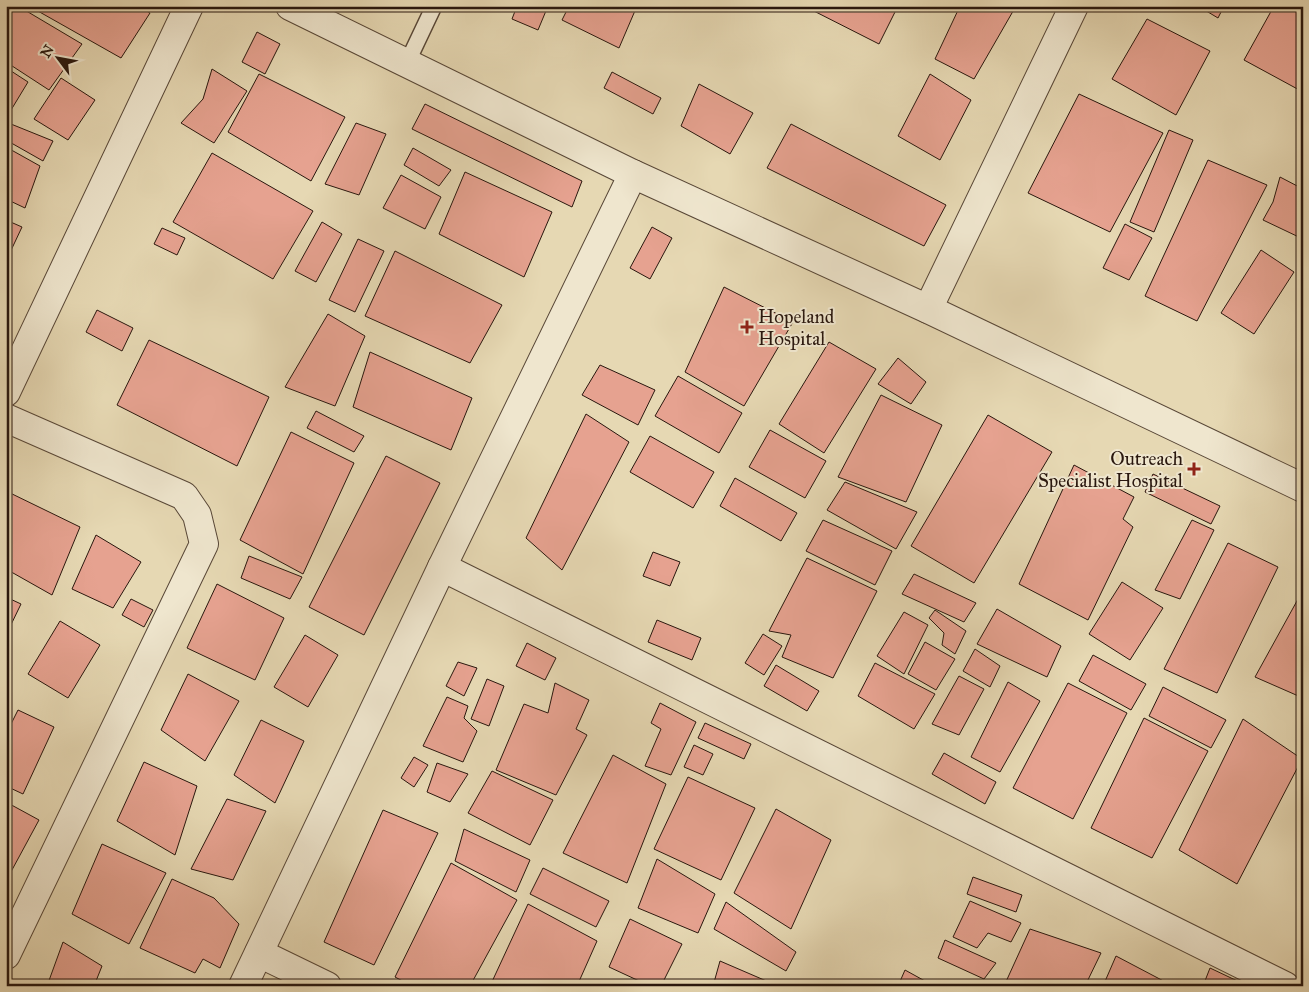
<svg xmlns="http://www.w3.org/2000/svg" width="1309" height="992" viewBox="0 0 1309 992" font-family="'IM FELL Great Primer',serif">
  <rect width="100%" height="100%" fill="#e6d8b3"/>
  <filter id="stains"><feTurbulence type="fractalNoise" baseFrequency=".004" numOctaves="4"/><feColorMatrix values="0 0 0 0 .2 0 0 0 0 .09 0 0 0 0 .02 0 0 0 .5 -.17"/></filter>
  <radialGradient id="worn" r=".72"><stop offset=".6" stop-color="#630" stop-opacity="0"/><stop offset="1" stop-color="#630" stop-opacity=".3"/></radialGradient>
  <!-- building -->
  <g fill="#e6a290" stroke="#29170e">
    <polygon points="6,6 18,6 82,44 49,90 6,62"/>
    <polygon points="29,6 138,6 150,13 121,58"/>
    <polygon points="517,6 548,6 538,30 512,19"/>
    <polygon points="569,6 637,6 619,48 562,20"/>
    <polygon points="804,6 898,6 879,44"/>
    <polygon points="960,6 1016,6 974,79 935,59"/>
    <polygon points="1198,6 1224,6 1218,18"/>
    <polygon points="1274,6 1288,6 1303,14 1303,92 1244,60"/>
    <polygon points="1147,19 1210,51 1176,115 1112,79"/>
    <polygon points="257,32 280,44 265,74 242,62"/>
    <polygon points="8,69 28,82 8,115 6,114 6,72"/>
    <polygon points="212,69 247,91 214,143 181,123 203,99"/>
    <polygon points="612,72 661,98 653,114 604,88"/>
    <polygon points="259,74 345,117 311,181 228,132"/>
    <polygon points="930,74 971,100 940,160 898,136"/>
    <polygon points="61,78 95,100 68,140 34,119"/>
    <polygon points="699,84 753,113 730,154 681,126"/>
    <polygon points="1079,94 1163,133 1110,232 1028,193"/>
    <polygon points="425,104 582,181 572,207 412,129"/>
    <polygon points="6,122 53,141 43,161 6,140"/>
    <polygon points="356,123 386,134 359,195 325,184"/>
    <polygon points="791,124 946,205 924,246 767,168"/>
    <polygon points="1169,130 1193,140 1154,232 1130,222"/>
    <polygon points="6,147 40,166 25,208 6,199"/>
    <polygon points="413,148 451,170 439,186 404,165"/>
    <polygon points="212,153 313,211 273,279 173,222"/>
    <polygon points="1208,160 1267,185 1197,321 1145,296"/>
    <polygon points="465,172 552,212 524,277 439,234"/>
    <polygon points="401,175 441,197 425,229 383,208"/>
    <polygon points="1280,177 1303,189 1303,239 1263,220 1273,202"/>
    <polygon points="6,220 22,227 6,261"/>
    <polygon points="322,222 342,234 316,282 295,271"/>
    <polygon points="1125,224 1152,238 1129,280 1103,268"/>
    <polygon points="652,227 672,238 650,279 630,268"/>
    <polygon points="162,228 185,238 177,255 154,244"/>
    <polygon points="358,239 384,251 355,312 329,300"/>
    <polygon points="1261,250 1294,272 1254,334 1221,313"/>
    <polygon points="395,251 502,305 470,363 365,316"/>
    <polygon points="724,287 793,322 744,406 685,372"/>
    <polygon points="97,310 133,328 122,351 86,332"/>
    <polygon points="328,314 365,336 335,406 285,387"/>
    <polygon points="149,340 269,397 237,466 117,405"/>
    <polygon points="829,342 876,369 824,453 779,424"/>
    <polygon points="370,352 472,398 451,450 353,407"/>
    <polygon points="898,358 926,382 911,404 878,384"/>
    <polygon points="600,365 655,390 638,425 582,395"/>
    <polygon points="678,376 742,413 719,453 655,416"/>
    <polygon points="881,395 942,425 906,502 838,477"/>
    <polygon points="316,411 364,436 354,452 307,428"/>
    <polygon points="586,414 629,442 562,570 526,538"/>
    <polygon points="988,415 1052,452 974,583 911,546"/>
    <polygon points="770,430 826,461 805,498 749,467"/>
    <polygon points="291,432 354,463 303,574 240,540"/>
    <polygon points="650,436 714,472 693,508 630,472"/>
    <polygon points="386,456 440,483 364,635 309,607"/>
    <polygon points="1074,465 1134,497 1123,519 1133,527 1088,620 1019,584"/>
    <polygon points="1153,474 1220,506 1211,524 1145,492"/>
    <polygon points="735,478 797,513 781,541 720,506"/>
    <polygon points="845,482 917,512 896,549 827,510"/>
    <polygon points="6,491 80,527 52,595 6,569"/>
    <polygon points="823,520 892,551 875,585 806,551"/>
    <polygon points="1192,520 1214,530 1180,599 1155,590"/>
    <polygon points="96,535 141,562 113,608 72,589"/>
    <polygon points="1228,543 1278,567 1217,693 1164,669"/>
    <polygon points="653,552 680,562 670,586 643,576"/>
    <polygon points="249,556 302,577 290,599 241,578"/>
    <polygon points="807,558 877,591 833,678 782,657 791,635 769,631"/>
    <polygon points="914,574 976,603 964,622 902,594"/>
    <polygon points="1122,582 1163,608 1130,660 1089,634"/>
    <polygon points="217,584 284,618 255,680 187,648"/>
    <polygon points="1303,590 1303,698 1255,677"/>
    <polygon points="6,597 21,604 6,635"/>
    <polygon points="131,599 153,610 144,627 122,615"/>
    <polygon points="997,609 1061,646 1047,677 977,644"/>
    <polygon points="935,610 966,631 955,654 942,645 944,633 929,618"/>
    <polygon points="904,612 928,625 904,674 877,656"/>
    <polygon points="657,620 701,638 692,660 648,642"/>
    <polygon points="60,621 100,645 68,698 28,674"/>
    <polygon points="763,634 782,646 764,675 745,663"/>
    <polygon points="305,635 338,655 308,707 274,687"/>
    <polygon points="925,642 955,659 936,690 908,674"/>
    <polygon points="527,643 556,658 545,680 516,666"/>
    <polygon points="975,649 1000,666 990,687 963,671"/>
    <polygon points="1093,655 1146,684 1131,710 1079,681"/>
    <polygon points="458,662 477,668 464,696 446,686"/>
    <polygon points="875,663 935,694 914,729 858,696"/>
    <polygon points="776,665 819,691 807,711 764,686"/>
    <polygon points="188,674 239,701 205,761 161,730"/>
    <polygon points="959,676 984,689 959,735 932,724"/>
    <polygon points="487,679 504,686 489,726 471,719"/>
    <polygon points="1008,682 1040,701 1000,772 971,757"/>
    <polygon points="555,683 589,700 576,729 587,735 556,795 496,770 524,704 548,713"/>
    <polygon points="1068,683 1127,713 1073,819 1013,788"/>
    <polygon points="1163,687 1226,720 1211,748 1149,716"/>
    <polygon points="447,697 468,706 464,718 477,731 463,762 423,746"/>
    <polygon points="660,703 696,722 671,775 645,766 661,729 651,723"/>
    <polygon points="18,710 54,727 23,794 6,786 6,734"/>
    <polygon points="1144,718 1208,751 1152,858 1091,828"/>
    <polygon points="1243,719 1302,759 1237,884 1179,850"/>
    <polygon points="261,720 304,741 275,803 234,775"/>
    <polygon points="705,723 751,744 744,759 698,738"/>
    <polygon points="694,745 713,754 703,775 684,767"/>
    <polygon points="944,753 996,782 985,804 932,774"/>
    <polygon points="613,755 666,784 627,883 563,853"/>
    <polygon points="414,757 428,765 414,787 401,778"/>
    <polygon points="144,762 197,786 175,855 117,821"/>
    <polygon points="437,763 468,774 450,802 427,792"/>
    <polygon points="492,771 553,800 530,845 468,813"/>
    <polygon points="688,777 755,808 721,880 654,849"/>
    <polygon points="227,799 266,811 233,880 191,869"/>
    <polygon points="6,802 39,820 6,881"/>
    <polygon points="776,809 831,840 791,929 734,893"/>
    <polygon points="383,810 438,833 374,965 324,942"/>
    <polygon points="464,829 530,860 516,892 455,861"/>
    <polygon points="102,844 166,873 129,944 72,914"/>
    <polygon points="657,859 715,894 698,933 638,908"/>
    <polygon points="451,863 517,900 470,986 412,986 395,977"/>
    <polygon points="543,868 609,901 596,927 530,894"/>
    <polygon points="973,877 1022,895 1016,912 967,894"/>
    <polygon points="172,879 214,898 239,924 220,968 203,959 195,973 140,948"/>
    <polygon points="970,901 1021,923 1011,942 988,933 977,948 953,937"/>
    <polygon points="726,902 796,952 786,971 714,929"/>
    <polygon points="528,904 597,941 577,986 490,986"/>
    <polygon points="630,919 682,944 661,986 650,986 609,967"/>
    <polygon points="1030,929 1101,953 1085,986 1004,986"/>
    <polygon points="945,940 996,963 984,979 938,958"/>
    <polygon points="63,942 102,966 94,986 47,986"/>
    <polygon points="1116,956 1173,986 1103,986"/>
    <polygon points="720,961 778,986 713,986"/>
    <polygon points="1210,968 1248,986 1203,986"/>
    <polygon points="905,970 934,986 898,986"/>
  </g>
  <g fill="none" stroke-linecap="round" stroke-linejoin="round">
    <defs>
      <polyline id="lane" points="407,63 434,6"/>
      <g id="street">
        <polyline points="290,6 633,174 928,309 1303,488"/>
        <polyline points="928,309 1074,6"/>
        <polyline points="6,392 189,6"/>
        <polyline points="6,418 184,496 197,515 204,544 6,955"/>
        <polyline points="442,567 1285,986"/>
        <polyline points="259,953 327,986"/>
        <polyline points="243,986 442,567 633,174"/>
      </g>
    </defs>
    <!-- lane casing -->
    <use href="#lane" stroke="#584737" stroke-width="18"/>
    <!-- street casing -->
    <use href="#street" stroke="#584737" stroke-width="30"/>
    <!-- lane -->
    <use href="#lane" stroke="#efe6ce" stroke-width="15"/>
    <!-- street -->
    <use href="#street" stroke="#efe6ce" stroke-width="28"/>
  </g>
  <!-- markers -->
  <g fill="#8f2418" stroke="#efe6ce" stroke-width="2">
    <path d="M744.5 319.5h5v5h5v5h-5v5h-5v-5h-5v-5h5z"/>
    <path d="M1191.5 461.5h5v5h5v5h-5v5h-5v-5h-5v-5h5z"/>
  </g>
  <g text-anchor="middle" dominant-baseline="central" stroke-width="4" stroke-linejoin="round" paint-order="stroke">
    <!-- poi labels -->
    <g font-size="19" fill="#29170e" stroke="#efe6ce" text-anchor="start">
      <text x="758" y="316">Hopeland<tspan x="758" dy="22">Hospital</tspan></text>
      <text x="1183" y="458" text-anchor="end">Outreach<tspan x="1183" dy="22">Specialist Hospital</tspan></text>
    </g>
  </g>
  <!-- margin -->
  <rect width="1309" height="992" fill="none" stroke="#e6d8b3" stroke-width="25"/>
  <rect x="8" y="8" width="1294" height="977" fill="none" stroke="#29170e" stroke-width="2.5"/>
  <rect x="12" y="12" width="1284" height="967" fill="none" stroke="#29170e"/>
  <!-- north arrow -->
  <g transform="translate(58 58) rotate(302)" stroke="#efe6ce" stroke-width="4" paint-order="stroke">
  <path d="M0-4L9 19L0 12L-9 19Z" fill="#29170e"/>
  <text y="-8" font-size="14" font-weight="bold" text-anchor="middle" fill="#29170e">N</text>
  </g>
  <rect width="100%" height="100%" filter="url(#stains)"/>
  <rect width="100%" height="100%" fill="url(#worn)"/>
</svg>
